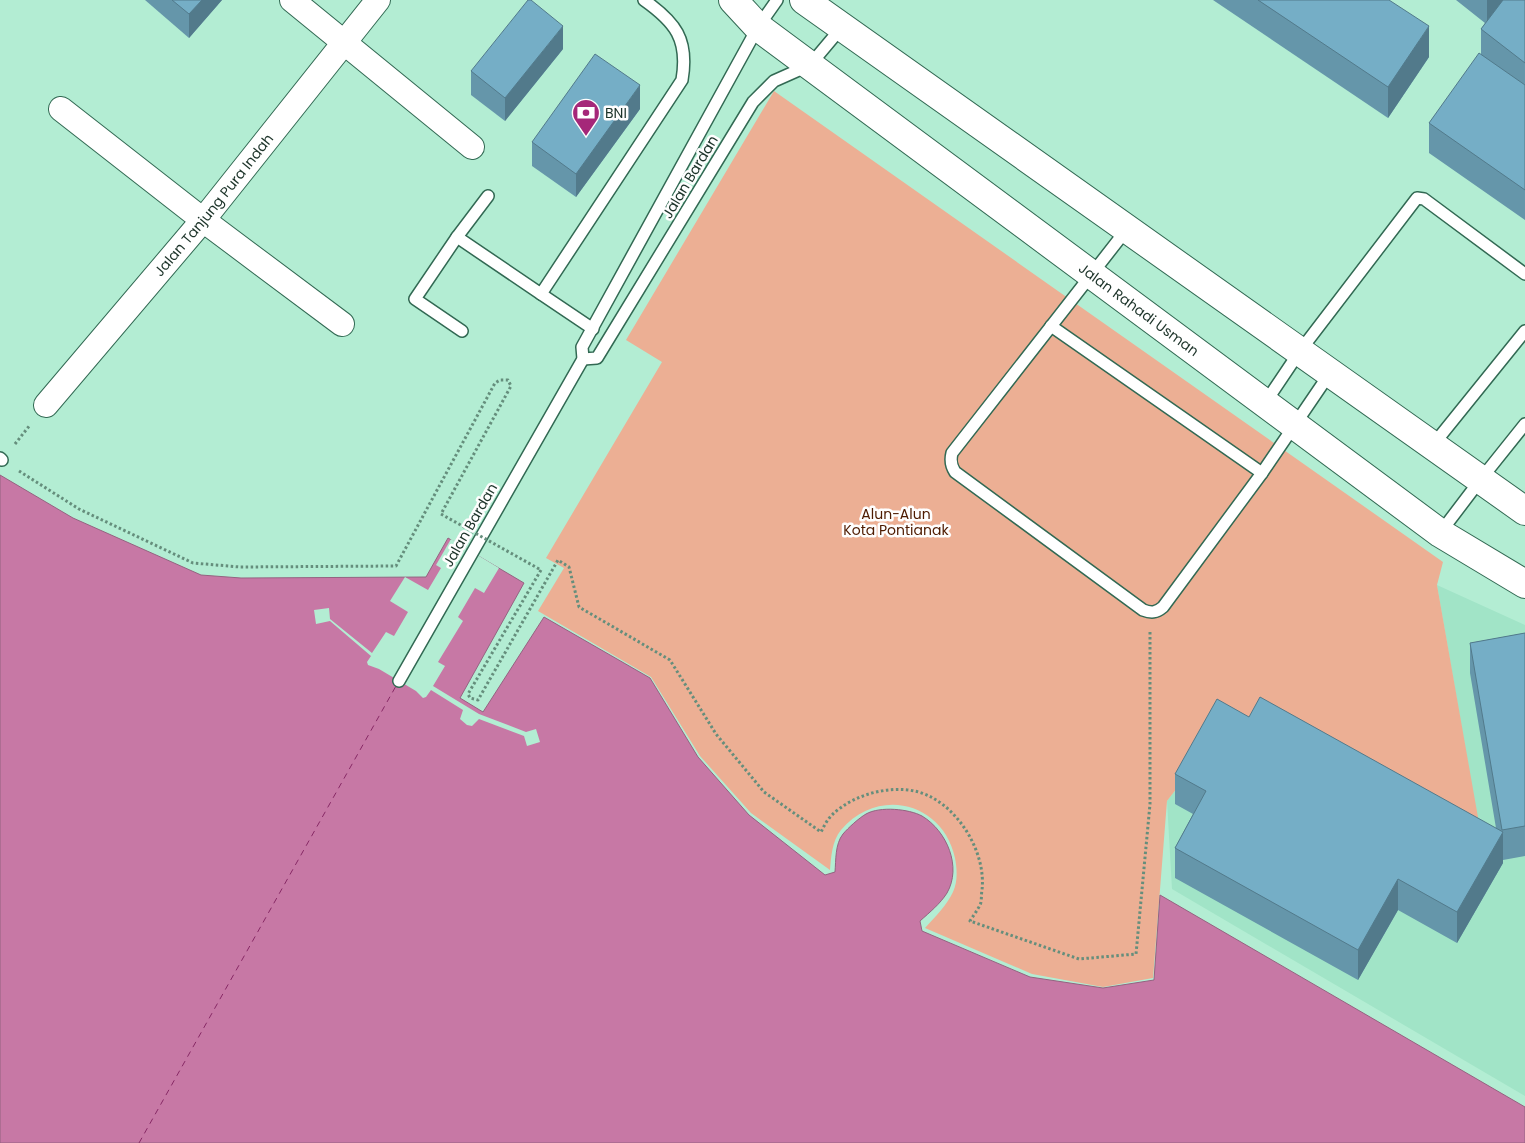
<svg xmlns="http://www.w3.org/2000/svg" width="1525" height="1143" viewBox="0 0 1525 1143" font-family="Poppins,sans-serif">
  <rect width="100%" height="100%" fill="#b3edd3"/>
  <!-- built -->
  <polygon fill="#a1e4c7" points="1437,585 1525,625 1525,1096 1172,889 1167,801 1232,717 1481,839"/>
  <!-- green -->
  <path fill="#ecaf94" d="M774,91l669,471 -6,23 45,255 -250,-123 -65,84 -14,177 -50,9 -71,-13 -107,-46c10,-11 22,-23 28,-36 5,-11 4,-23 2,-34 -12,-56 -77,-72 -114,-28 -9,11 -10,27 -11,40l-79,-57 -51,-57 -49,-79 -113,-66 26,-43 -18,-10 116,-196 -36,-22z"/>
  <!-- water -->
  <path fill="#c778a5" stroke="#946380" d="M0,475l73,43 128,57 40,3 185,-1 22,-39 76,45 -64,115 23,14 61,-95 106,61 48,79 51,58 76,60 10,-3c1,-12 0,-28 8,-38 5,-6 16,-16 23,-20 14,-8 43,-5 56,2 25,15 40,51 25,77 -7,11 -17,19 -27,28l2,10 108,46 73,11 51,-8 6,-85 365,212v36h-1525z"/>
  <!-- pier -->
  <polygon fill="#b3edd3" points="451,539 499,568 484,593 475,588 458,617 463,621 438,662 445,666 433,686 479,714 526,732 536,729 540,742 527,746 524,736 479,719 472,726 467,725 460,719 463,710 431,690 426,697 423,698 416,691 379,669 368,665 367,662 371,656 330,621 316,624 314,610 329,608 330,619 372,653 386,632 394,636 408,612 390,601 405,577 428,590 441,568 436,565"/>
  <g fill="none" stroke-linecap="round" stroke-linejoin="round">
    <!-- ferry -->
    <polyline stroke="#872965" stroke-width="1" stroke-dasharray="6 5" stroke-linecap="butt" points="139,1143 396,686"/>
    <defs>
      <g id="lane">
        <path d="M1127,229l-175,224c-2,8 -1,13 3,19l188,138c8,3 13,3 20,-3l99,-134 68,-100"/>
        <path d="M457,237l84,57 141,-214c7,-41 -7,-58 -38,-80"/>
        <polyline points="541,294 593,329"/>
        <polyline points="1051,326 1262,473"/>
        <polyline points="462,331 415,299 457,237 488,196"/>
        <polyline points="583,359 597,358 753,102 774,81 810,65 842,27"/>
        <polyline points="1265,403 1300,351 1417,198 1424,199 1525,274"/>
        <polyline points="1433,445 1525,331"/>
        <polyline points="0,458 2,460"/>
        <polyline points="1440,533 1481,479 1525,424"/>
        <polyline points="399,681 583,359 582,347 758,27 777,0"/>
      </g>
      <g id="street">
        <polyline points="292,0 472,147"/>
        <polyline points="61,109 203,220 342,324"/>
        <path id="s1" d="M46,405l157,-185 175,-220"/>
      </g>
      <g id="highway">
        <path id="s2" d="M733,0l25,27 682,506 85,51"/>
        <polyline points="804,0 1525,511"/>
      </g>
    </defs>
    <!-- lane casing -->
    <use href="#lane" stroke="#326953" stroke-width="14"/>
    <!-- street casing -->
    <use href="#street" stroke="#326953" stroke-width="26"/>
    <!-- highway casing -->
    <use href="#highway" stroke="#326953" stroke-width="30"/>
    <!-- path -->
    <g stroke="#658e7c" stroke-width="3" stroke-dasharray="2.5 2.5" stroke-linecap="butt">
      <polyline points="15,444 30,425"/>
      <polyline points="19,471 79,509 193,563 240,567 396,566 495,383 500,380 508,380 511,386 441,514"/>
      <path d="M541,570l-73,124 2,4 8,2 80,-140 11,7 10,40 91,53 46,74 48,58 57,40c3,-6 6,-12 11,-17 23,-23 70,-34 99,-18 31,16 55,58 51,93 -1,5 0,11 -2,15 -3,6 -7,11 -10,16l109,38 57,-5 14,-150v-173"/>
    </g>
    <!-- lane -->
    <use href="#lane" stroke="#fff" stroke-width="11"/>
    <!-- street -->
    <use href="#street" stroke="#fff" stroke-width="24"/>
    <!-- highway -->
    <use href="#highway" stroke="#fff" stroke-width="28"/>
    <!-- path-bridge -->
    <polyline stroke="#658e7c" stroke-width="3" stroke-dasharray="2.5 2.5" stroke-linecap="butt" points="441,514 541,570"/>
  </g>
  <!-- wall -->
  <g fill="#6596aa">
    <polygon points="145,0 222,0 189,38"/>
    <polygon points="1213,0 1389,0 1429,57 1388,118"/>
    <polygon points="1456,0 1525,0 1525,220 1429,153 1429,123 1481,54 1481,29 1485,23"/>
    <polygon points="563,49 505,121 471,95 471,71"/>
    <polygon points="640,109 576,197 532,166 532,142"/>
    <polygon points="1525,633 1525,856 1503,860 1503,863 1457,943 1398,910 1358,980 1175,878 1175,848 1193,814 1175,804 1175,774 1249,717 1496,828 1470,673 1470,643"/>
  </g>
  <!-- shaded-wall -->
  <g fill="#527a8b">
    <polygon points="202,0 222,0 189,38 189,14"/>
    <polygon points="1487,0 1505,0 1487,24"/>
    <polygon points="563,26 563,49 505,121 505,98"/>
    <polygon points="1429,26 1429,57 1388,118 1388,87"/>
    <polygon points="640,85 640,109 576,197 576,174"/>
    <polygon points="1503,832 1503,863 1457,943 1457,912"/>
    <polygon points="1398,879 1398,910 1358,980 1358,950"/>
  </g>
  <!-- building -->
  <g fill="#75aec6" stroke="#527a8b">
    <polygon points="172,0 202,0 189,14"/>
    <polygon points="528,0 531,0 563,26 505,98 471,71"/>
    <polygon points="1258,0 1389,0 1429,26 1388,87"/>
    <polygon points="1503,0 1525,0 1525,63 1481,29"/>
    <polygon points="1479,53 1525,85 1525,190 1429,123"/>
    <polygon points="595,54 640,85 576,174 532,142"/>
    <polygon points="1525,633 1525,826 1502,830 1470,643"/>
    <polygon points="1260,697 1503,832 1457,912 1398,879 1358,950 1175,848 1206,791 1175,774 1217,699 1249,717"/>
  </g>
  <!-- icons -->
  <defs>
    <symbol id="bank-pin" viewBox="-11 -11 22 30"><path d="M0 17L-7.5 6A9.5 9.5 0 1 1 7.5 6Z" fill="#a52779" stroke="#fefefe"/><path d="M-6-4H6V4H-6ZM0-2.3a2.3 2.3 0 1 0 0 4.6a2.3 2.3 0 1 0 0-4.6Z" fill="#fff"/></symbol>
  </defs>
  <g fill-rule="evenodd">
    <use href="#bank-pin" x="570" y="97" width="32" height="43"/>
  </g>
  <g text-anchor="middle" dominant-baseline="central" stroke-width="5" stroke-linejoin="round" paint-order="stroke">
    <!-- poi labels -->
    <g font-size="14" fill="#1c3329" stroke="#fefefe" text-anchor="start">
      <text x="605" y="113">BNI</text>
    </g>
    <!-- street labels -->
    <g font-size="14" fill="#1c3329" stroke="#fefefe">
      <text transform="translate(690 177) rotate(-59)">Jalan Bardan</text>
      <text stroke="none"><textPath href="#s1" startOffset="261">Jalan Tanjung Pura Indah</textPath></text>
      <text stroke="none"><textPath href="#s2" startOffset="511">Jalan Rahadi Usman</textPath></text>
      <text transform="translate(470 525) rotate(-60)">Jalan Bardan</text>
    </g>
    <!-- park labels -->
    <g font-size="14" fill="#4e1b00" stroke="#fefefe">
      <text x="896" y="514">Alun-Alun<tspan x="896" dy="16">Kota Pontianak</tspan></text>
    </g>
  </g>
</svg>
